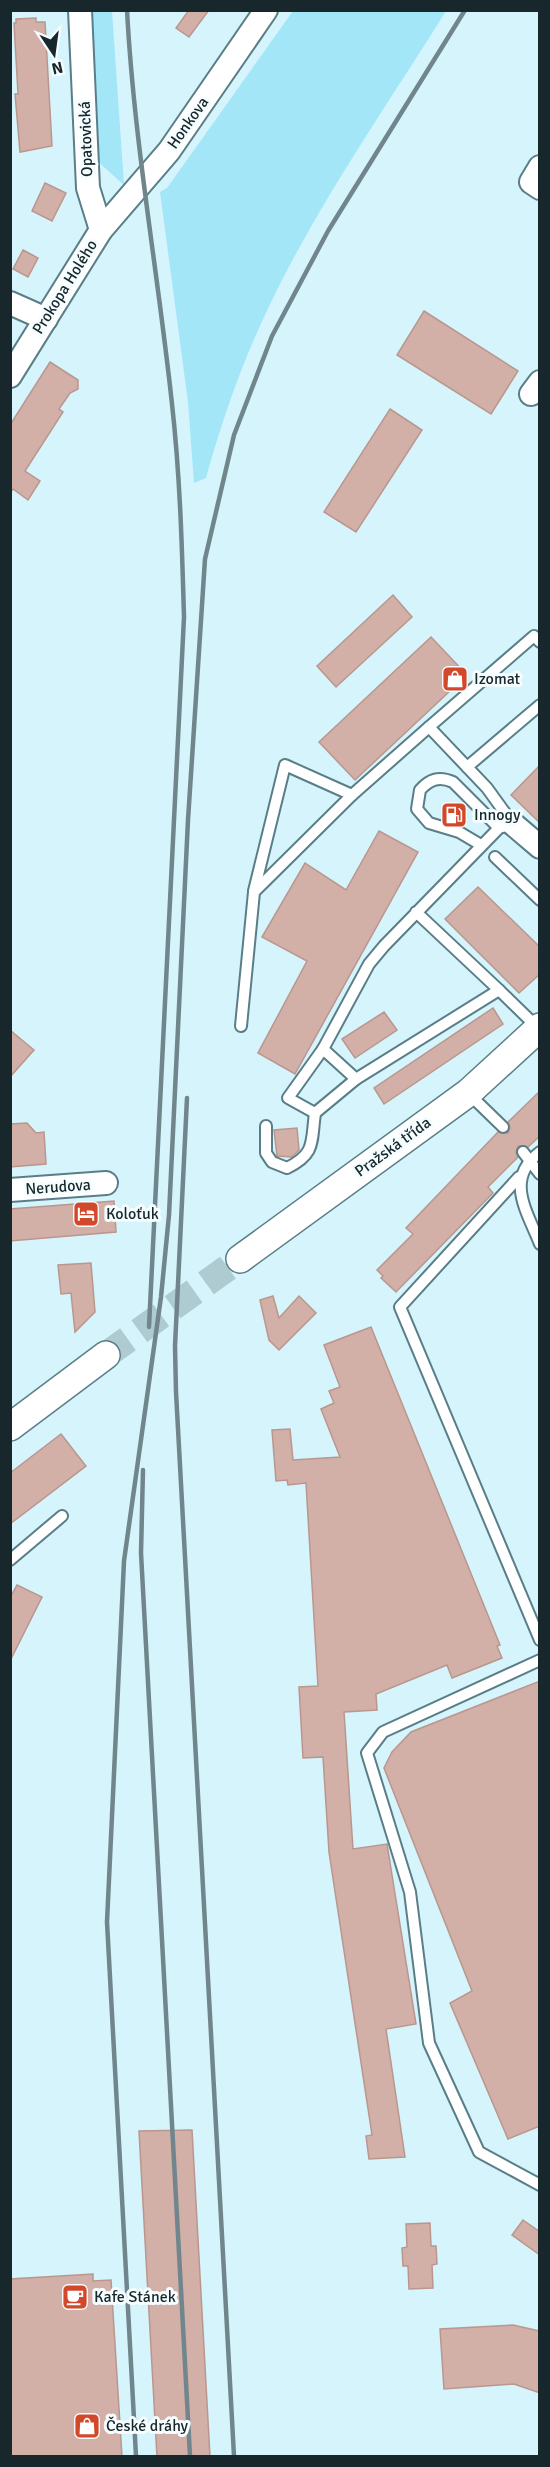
<svg xmlns="http://www.w3.org/2000/svg" width="550" height="2467" viewBox="0 0 550 2467" font-family="Signika,sans-serif">
  <rect width="100%" height="100%" fill="#d5f4fc"/>
  <!-- green -->
  <g fill="#a3e6f8">
    <polygon points="88,11 112,11 124,185 96,160"/>
    <path d="M293,11h153c-64,103 -137,205 -187,317 -22,49 -39,99 -53,150l-12,5 -6,-81 -28,-210 7,-4z"/>
  </g>
  <!-- building -->
  <g fill="#d2afa7" stroke="#b9978f" stroke-width="1.5">
    <polygon points="189,10 209,10 189,37 176,28"/>
    <polygon points="36,18 36,22 45,22 52,146 20,152 15,94 18,94 14,23 16,23 16,19"/>
    <polygon points="45,183 66,193 52,221 32,211"/>
    <polygon points="23,250 38,258 28,277 13,269"/>
    <polygon points="424,311 518,371 491,414 397,355"/>
    <polygon points="50,362 78,380 78,389 70,393 59,409 63,412 25,471 40,481 28,500 13,489 10,493 10,425"/>
    <polygon points="390,409 422,430 356,532 324,512"/>
    <polygon points="393,595 412,617 336,687 317,666"/>
    <polygon points="431,637 467,675 355,780 319,742"/>
    <polygon points="540,765 540,823 511,795"/>
    <polygon points="379,831 418,852 295,1074 258,1053 307,961 262,937 305,863 346,890"/>
    <polygon points="478,887 540,947 540,974 519,993 445,919"/>
    <polygon points="493,1008 503,1024 384,1104 374,1088"/>
    <polygon points="384,1012 397,1030 355,1058 342,1039"/>
    <polygon points="10,1030 34,1050 10,1077"/>
    <polygon points="540,1091 540,1136 528,1147 518,1146 516,1152 518,1157 488,1187 493,1193 396,1292 381,1278 383,1276 377,1270 413,1234 406,1228 498,1132 508,1133 510,1128 508,1122"/>
    <polygon points="27,1123 36,1133 44,1132 46,1164 10,1167 10,1124"/>
    <polygon points="297,1128 299,1150 292,1157 277,1156 274,1130"/>
    <polygon points="114,1201 116,1232 10,1241 10,1209"/>
    <polygon points="91,1263 95,1312 75,1332 71,1293 61,1294 58,1265"/>
    <polygon points="273,1296 279,1318 299,1296 316,1313 279,1350 269,1340 260,1300"/>
    <polygon points="371,1327 500,1645 497,1646 502,1658 452,1678 447,1665 376,1694 377,1710 344,1712 353,1849 387,1844 416,2024 386,2029 405,2157 369,2159 366,2136 372,2135 329,1852 323,1757 303,1758 299,1687 318,1686 306,1483 288,1485 287,1480 276,1481 272,1430 290,1429 293,1460 340,1457 321,1409 334,1403 329,1391 340,1387 324,1345"/>
    <polygon points="61,1434 86,1466 10,1524 10,1473"/>
    <polygon points="17,1585 42,1597 10,1661 10,1598"/>
    <polygon points="540,1681 540,2126 508,2139 450,2003 472,1991 384,1768 392,1752 411,1732"/>
    <polygon points="192,2130 210,2457 157,2457 139,2131"/>
    <polygon points="523,2220 540,2232 540,2255 512,2235"/>
    <polygon points="430,2223 431,2246 436,2246 437,2264 432,2265 433,2288 409,2289 408,2266 403,2266 402,2248 407,2247 406,2224"/>
    <polygon points="93,2274 93,2281 111,2280 122,2457 10,2457 10,2279"/>
    <polygon points="513,2325 540,2331 540,2393 514,2384 444,2389 440,2329"/>
  </g>
  <g fill="none" stroke-linecap="round" stroke-linejoin="round">
    <!-- tertiary-tunnel -->
    <polyline stroke="#afcbd2" stroke-width="27" stroke-dasharray="27 14" stroke-linecap="butt" points="106,1355 240,1259"/>
    <defs>
      <g id="service">
        <polyline points="467,767 540,705"/>
        <path d="M481,845l-22,-13 -30,-9 -12,-14 3,-19c10,-11 19,-14 33,-8l46,46"/>
        <polyline points="495,857 540,900"/>
        <polyline points="254,891 285,765 352,795"/>
        <polyline points="416,912 499,990 356,1079 323,1049 369,964 384,946 499,828 513,824 487,788 429,727 534,636 540,642"/>
        <polyline points="499,990 538,1028"/>
        <polyline points="241,1026 254,892 352,795 429,727"/>
        <polyline points="468,1093 503,1127"/>
        <polyline points="315,1113 288,1098 323,1049"/>
        <path d="M266,1126v27l6,9 15,6c29,-14 24,-26 28,-55l41,-34"/>
        <polyline points="523,1152 540,1174"/>
        <path d="M540,1152c-36,27 -13,59 0,92"/>
        <polyline points="519,1177 400,1307 540,1640"/>
        <polyline points="10,1560 62,1516"/>
        <polyline points="540,1660 383,1732 367,1753 410,1892 429,2043 479,2152 540,2185"/>
      </g>
      <g id="minor">
        <polyline points="80,10 88,188 101,230"/>
        <polyline points="540,167 531,182 540,188"/>
        <polyline points="10,303 46,319"/>
        <polyline points="10,376 101,230 169,151 266,10"/>
        <polyline points="531,394 540,382"/>
        <polyline points="513,824 540,847"/>
        <polyline points="10,1190 106,1183"/>
      </g>
      <g id="tertiary">
        <polyline points="240,1259 468,1093 540,1027"/>
        <polyline points="10,1427 106,1355"/>
      </g>
    </defs>
    <!-- service casing -->
    <use href="#service" stroke="#5a7e87" stroke-width="14"/>
    <!-- minor casing -->
    <use href="#minor" stroke="#5a7e87" stroke-width="26"/>
    <!-- tertiary casing -->
    <use href="#tertiary" stroke="#5a7e87" stroke-width="30"/>
    <!-- service -->
    <use href="#service" stroke="#fff" stroke-width="10"/>
    <!-- minor -->
    <use href="#minor" stroke="#fff" stroke-width="22"/>
    <!-- tertiary -->
    <use href="#tertiary" stroke="#fff" stroke-width="27"/>
    <!-- rail -->
    <g stroke="#70868c" stroke-width="4.5">
      <path d="M127,10c7,132 31,263 45,394 8,71 10,142 12,213l-35,710"/>
      <polyline points="187,1098 175,1346 176,1392 234,2456"/>
      <polyline points="143,1470 141,1553 190,2456"/>
      <polyline points="136,2456 107,1922 124,1561 161,1297 169,1215 188,820 205,559 234,435 272,336 328,231 465,10"/>
    </g>
  </g>
  <!-- icons -->
  <defs>
    <symbol id="shop-square" viewBox="-11 -11 22 22"><rect x="-9" y="-9" width="18" height="18" rx="4" fill="#d3482b" stroke="#f5fdff"/><path d="M-5-2.5h2.3a2.7 3.5 0 0 1 5.4 0H5L5.5 6h-11ZM-1.5-2.5h3a1.5 2.3 0 0 0-3 0Z" fill="#fff"/></symbol>
    <symbol id="fuel-square" viewBox="-11 -11 22 22"><rect x="-9" y="-9" width="18" height="18" rx="4" fill="#d3482b" stroke="#f5fdff"/><path d="M-5.5-6h7V0h2V4h1.3V-2.5L3-4.5l.8-.8L6-3V5H2.5V1h-1V6h-7ZM-4.2-4.7v3.2H.2V-4.7Z" fill="#fff"/></symbol>
    <symbol id="hotel-square" viewBox="-11 -11 22 22"><rect x="-9" y="-9" width="18" height="18" rx="4" fill="#d3482b" stroke="#f5fdff"/><path d="M-6-4.5h1.5V1H6V5H4.5V3h-9V5H-6ZM-4 0a1.8 1.8 0 1 1 3.6 0ZM.5 0V-2.5h3Q6-2.5 6 0Z" fill="#fff"/></symbol>
    <symbol id="cafe-square" viewBox="-11 -11 22 22"><rect x="-9" y="-9" width="18" height="18" rx="4" fill="#d3482b" stroke="#f5fdff"/><path d="M-5.5-4.5H6V0H3Q3 3.5 0 3.5H-2.5Q-5.5 3.5-5.5 0ZM3-3.2v2h1.7v-2ZM-6 4.5H4V6H-6Z" fill="#fff"/></symbol>
  </defs>
  <g fill-rule="evenodd">
    <use href="#shop-square" x="440" y="664" width="30" height="30"/>
    <use href="#fuel-square" x="439" y="800" width="30" height="30"/>
    <use href="#hotel-square" x="71" y="1199" width="30" height="30"/>
    <use href="#cafe-square" x="60" y="2282" width="30" height="30"/>
    <use href="#shop-square" x="72" y="2411" width="30" height="30"/>
  </g>
  <g text-anchor="middle" dominant-baseline="central" stroke-width="6" stroke-linejoin="round" paint-order="stroke">
    <!-- street labels -->
    <g font-size="16" fill="#18272b" stroke="#f5fdff">
      <text transform="translate(188 123) rotate(-55)">Honkova</text>
      <text transform="translate(86 139) rotate(-92)">Opatovická</text>
      <text transform="translate(65 287) rotate(-58)">Prokopa Holého</text>
      <text transform="translate(393 1147) rotate(-36)">Pražská třída</text>
      <text transform="translate(58 1187) rotate(-4)">Nerudova</text>
    </g>
    <!-- poi labels -->
    <g font-size="16" fill="#18272b" stroke="#f5fdff" text-anchor="start">
      <text x="474" y="679">Izomat</text>
      <text x="474" y="815">Innogy</text>
      <text x="106" y="1214">Koloťuk</text>
      <text x="94" y="2297">Kafe Stánek</text>
      <text x="106" y="2426">České dráhy</text>
    </g>
  </g>
  <!-- border -->
  <rect width="550" height="2467" fill="none" stroke="#18272b" stroke-width="24"/>
  <!-- north arrow -->
  <g transform="translate(54 54) rotate(167)" stroke="#f5fdff" stroke-width="4.5" paint-order="stroke">
  <path d="M0-4.5L10 22L0 15L-10 22Z" fill="#18272b"/>
  <text y="-9" font-size="16" font-weight="bold" text-anchor="middle" fill="#18272b">N</text>
  </g>
</svg>
